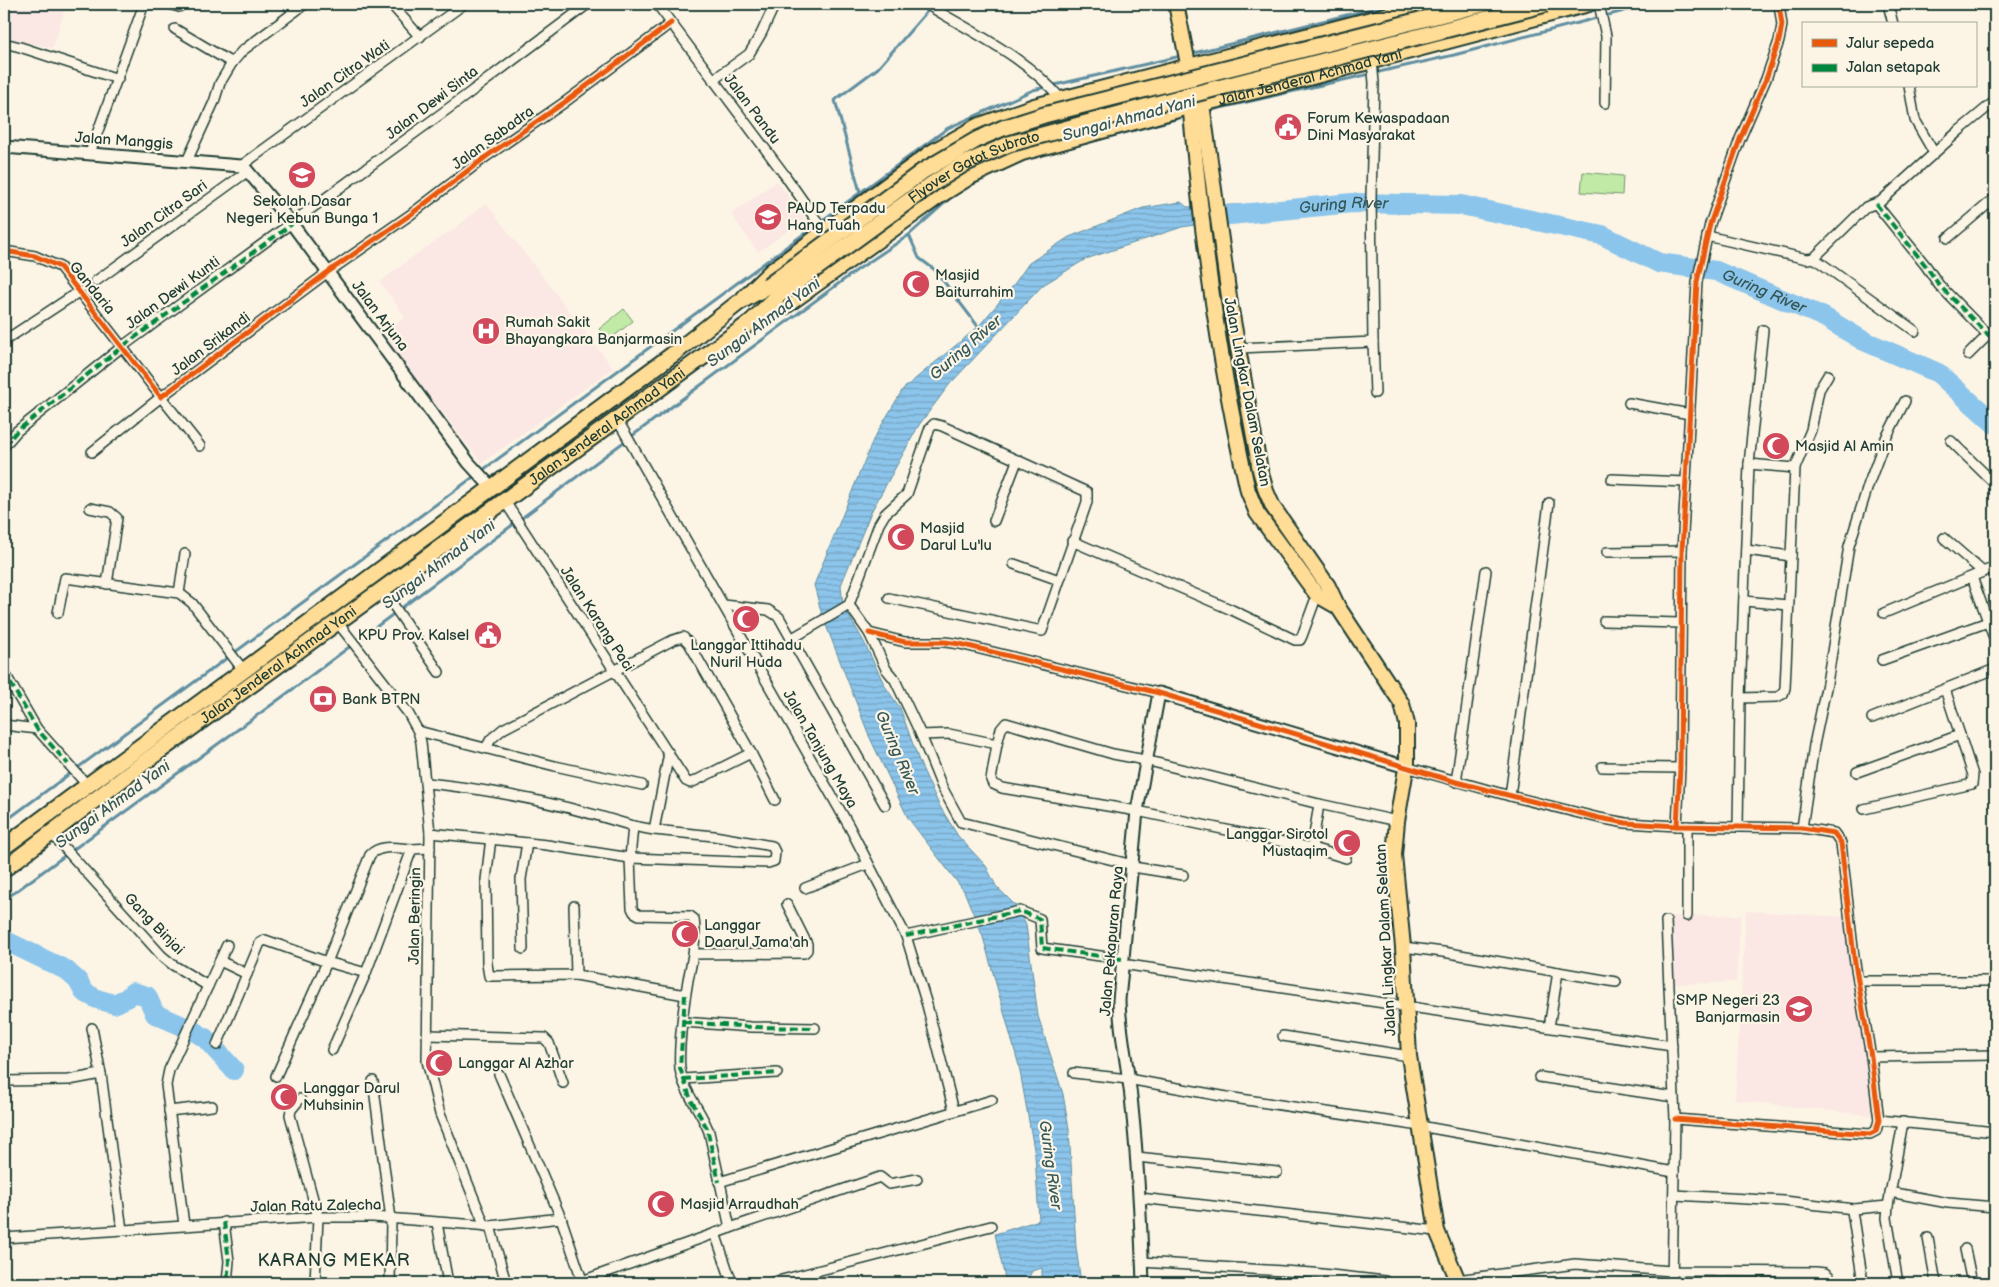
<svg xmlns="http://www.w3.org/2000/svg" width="1999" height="1287" viewBox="0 0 1999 1287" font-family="'Balsamiq Sans',sans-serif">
  <defs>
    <pattern id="water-rules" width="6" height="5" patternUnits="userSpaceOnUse" patternTransform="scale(1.25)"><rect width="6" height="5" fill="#8cc5eb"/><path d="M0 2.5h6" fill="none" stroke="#72a1bf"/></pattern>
  </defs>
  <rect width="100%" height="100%" fill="#fcf5e5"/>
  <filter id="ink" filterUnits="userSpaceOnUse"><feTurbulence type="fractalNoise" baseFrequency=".02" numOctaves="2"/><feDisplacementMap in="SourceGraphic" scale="10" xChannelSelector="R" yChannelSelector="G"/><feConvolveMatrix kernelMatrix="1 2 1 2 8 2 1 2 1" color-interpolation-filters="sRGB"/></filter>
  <g filter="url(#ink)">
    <!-- built -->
    <g fill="#fbe7e4">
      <polygon points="4,4 66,4 53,48 4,38"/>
      <polygon points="777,181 805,219 758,252 731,214"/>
      <polygon points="486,203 613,368 482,463 401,360 384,334 405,317 380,282 415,255 457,227"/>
      <polygon points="1746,911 1845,917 1876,1116 1735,1100"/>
      <polygon points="1741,915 1736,982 1671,984 1668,916"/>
    </g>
    <!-- pitch -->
    <g fill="#c1eaa6" stroke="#70946d">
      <polygon points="1583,172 1623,176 1622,195 1581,192"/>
      <polygon points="624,309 633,321 608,341 599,329"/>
    </g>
    <!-- water -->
    <polygon fill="url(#water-rules)" stroke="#608fa2" points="1181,202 1187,207 1253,204 1256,215 1182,227 1086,259 1043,285 949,385 919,425 871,512 841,585 843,606 863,640 885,686 900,708 919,761 939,805 958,836 986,866 996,886 1017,907 1026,925 1038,1016 1063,1094 1069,1129 1076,1247 1081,1283 1042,1283 1042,1268 1032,1271 1026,1283 1006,1283 995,1234 1039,1220 1035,1155 1019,1066 983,937 964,891 908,818 870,738 822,615 814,585 873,440 903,389 978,327 1012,287 1029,263 1069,237 1143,208"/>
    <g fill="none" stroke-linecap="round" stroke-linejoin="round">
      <!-- stream -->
      <g stroke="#608fa2" stroke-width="3">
        <polyline points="1190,54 1391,4"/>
        <polyline points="1207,111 1454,55 1651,4"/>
        <polyline points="1019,161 1187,116"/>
        <polyline points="860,192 835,100 878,68 930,8"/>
        <polyline points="909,235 919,258 935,270 980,329"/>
        <polyline points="4,822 948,128 1033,90 1181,56"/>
        <polyline points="4,900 285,695 594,464 857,270 909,235 956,193"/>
      </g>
      <!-- river -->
      <g stroke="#8cc5eb" stroke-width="20">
        <path id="s1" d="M1230,215l122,-12 109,2 141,30 57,28 57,8 108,46 38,23 76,33 57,51"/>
        <polyline points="4,940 66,970 78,981 84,992 97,999 114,1004 127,998 133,992 147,996 155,1014 192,1030 205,1038 234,1070"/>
      </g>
      <defs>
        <g id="minor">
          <polyline points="169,4 179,7 180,4"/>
          <polyline points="287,4 294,12"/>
          <polyline points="391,4 420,37"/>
          <polyline points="657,4 784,174 824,231"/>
          <path d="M926,4c47,29 99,52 135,95"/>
          <polyline points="1599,4 1606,36 1605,103"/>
          <polyline points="1888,4 1893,24"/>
          <polyline points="175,29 232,63"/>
          <polyline points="4,43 20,47 118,79"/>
          <polyline points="713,80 749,54 761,34 775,4"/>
          <polyline points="1909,86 1915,120 1934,153"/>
          <polyline points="90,153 144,4"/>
          <polyline points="187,161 214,102 220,83 232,63 242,51 305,4"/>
          <polyline points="241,166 464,4"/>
          <polyline points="1876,204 1926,266 1939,285 1988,335"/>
          <polyline points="1707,236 1807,259 1814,258 1866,207 1880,202 1960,130 1995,101"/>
          <polyline points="1948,238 1995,198"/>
          <polyline points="4,251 35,256 60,267 161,397 328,272 410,215 487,156 565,102 671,23"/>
          <polyline points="1814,258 1915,331"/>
          <polyline points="96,281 248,171"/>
          <polyline points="4,341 80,291"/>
          <polyline points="1373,342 1375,393"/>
          <polyline points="1239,348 1373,342 1371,197 1374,83 1372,61"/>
          <polyline points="1968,355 1995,328"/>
          <polyline points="1629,403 1690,414"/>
          <polyline points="617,419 849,826 906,936 927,1005 954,1111"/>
          <polyline points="1951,441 1995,484"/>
          <polyline points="4,446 17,431 123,346 460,100 588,4"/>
          <polyline points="92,452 161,397 200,446"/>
          <polyline points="1749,464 1795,468"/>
          <polyline points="1612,479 1686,482"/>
          <polyline points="90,508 110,512 117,518 107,584"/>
          <polyline points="994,521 1017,461"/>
          <polyline points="1944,538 1983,572"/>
          <polyline points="1072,541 1232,610 1295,640 1300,640 1302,636 1317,595"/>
          <polyline points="1746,550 1791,556"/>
          <polyline points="1607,552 1682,551"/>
          <polyline points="1014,564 1059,580"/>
          <polyline points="1972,577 1995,641"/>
          <polyline points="383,590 439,672"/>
          <polyline points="179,593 185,554"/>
          <polyline points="1744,601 1788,605"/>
          <polyline points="724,605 768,610 779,617 885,805"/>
          <polyline points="849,605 869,633 886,669 895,680 921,735 942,787 961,822 1133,865"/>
          <polyline points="58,613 65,578 179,593 192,603 244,671"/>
          <polyline points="1884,613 1995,567"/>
          <polyline points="1604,621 1680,623"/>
          <polyline points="338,623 408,713 418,731 421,742 430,833 427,1061 440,1114 485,1226"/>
          <polyline points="869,633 905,642 945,642 960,644 1159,693"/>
          <polyline points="791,639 849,605 879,524 885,514 907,494 930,428 934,424 942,426 1087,492 1087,502 1042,631 889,598"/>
          <polyline points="1882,660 1988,622"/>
          <polyline points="4,672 37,729 88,786"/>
          <polyline points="1740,698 1777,697 1783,694 1785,688 1795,468 1811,430 1819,390 1828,375"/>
          <polyline points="1872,718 1995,669"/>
          <polyline points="4,725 37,729"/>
          <polyline points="418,731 555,766 642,785"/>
          <polyline points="921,735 949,734 997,744 991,780 993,784 1002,788 1137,811 1312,848 1346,858"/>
          <polyline points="997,744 1001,729 1006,723 1113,754 1145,760 1319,804 1397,821"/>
          <polyline points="486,748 491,739 503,729 673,640 683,637 689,643 751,753 695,781 690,783 686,781 504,500"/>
          <polyline points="751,753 775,800"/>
          <polyline points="1406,767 1510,796 1599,818 1626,823 1677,826 1802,828 1834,833 1841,843 1854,957 1871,1057 1879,1120 1876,1131 1870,1134 1675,1119"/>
          <polyline points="1602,767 1680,768"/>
          <polyline points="1857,772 1960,735"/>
          <polyline points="1456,782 1486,571"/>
          <path d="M427,783c70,7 139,22 206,43"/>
          <polyline points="1510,796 1549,503"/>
          <polyline points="1864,809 1972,784 1973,775 1945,689"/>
          <polyline points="1677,826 1680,768 1682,551 1697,282 1710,224 1740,139 1766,79 1779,41 1782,25 1779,4"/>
          <polyline points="1738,827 1740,698 1749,464 1763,330"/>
          <polyline points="1802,828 1814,745 1827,683 1849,546 1869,483 1885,440 1905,401"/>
          <polyline points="51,833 162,956 173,965 208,986 169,1070 166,1085 184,1225"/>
          <polyline points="430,833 547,845 630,858 768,863 774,861 775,852 772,846 714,836 654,830 669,753"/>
          <polyline points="491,838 486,880 487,964 489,976 576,975 685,995"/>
          <polyline points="1312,848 1319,804"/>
          <polyline points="1133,867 1183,875"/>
          <polyline points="805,888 868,864"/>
          <polyline points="574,906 576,975"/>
          <polyline points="1687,916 1687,826"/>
          <polyline points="1666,921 1675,1119 1672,1283"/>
          <polyline points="906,936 1020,911 1040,919 1042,948 1122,959"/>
          <polyline points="1403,947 1443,952 1616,982"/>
          <polyline points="523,949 521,879 527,843"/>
          <polyline points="693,954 804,953 807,950 807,944 787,904"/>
          <polyline points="1122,964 1672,1046"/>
          <polyline points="247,974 260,943 265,940 327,962 366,973"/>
          <polyline points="1858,981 1995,981"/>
          <polyline points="208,986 227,945"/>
          <polyline points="683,1022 751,1027 815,1028"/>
          <polyline points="1549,1027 1558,972"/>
          <polyline points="92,1028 101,1074 122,1230"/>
          <polyline points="427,1035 544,1038 549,1043 563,1083"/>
          <polyline points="1283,1036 1409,1056"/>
          <polyline points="217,1045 247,974 220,961"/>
          <polyline points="332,1050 366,973 412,849 430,848"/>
          <polyline points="1871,1057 1995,1055"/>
          <polyline points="1074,1073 1128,1079 1227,1097 1420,1126 1674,1172"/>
          <polyline points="499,1074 561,1218"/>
          <path d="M276,1076l51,-114 43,-107c10,-11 28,-7 42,-6"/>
          <polyline points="1539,1077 1674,1097"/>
          <polyline points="683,1079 777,1073"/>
          <polyline points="4,1081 69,1080 101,1074"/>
          <polyline points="373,1081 391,1219 390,1283"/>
          <polyline points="300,1099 291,1110 290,1115 318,1217 315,1283"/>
          <polyline points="169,1111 212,1106"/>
          <polyline points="1879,1120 1995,1132"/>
          <polyline points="1137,1157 1277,1172"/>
          <polyline points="719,1182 992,1100"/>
          <polyline points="1890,1192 1948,1203 1995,1207"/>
          <polyline points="1674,1195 1784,1201 1854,1209"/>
          <polyline points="1140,1198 1437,1231"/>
          <polyline points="224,1222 229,1261 227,1283"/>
          <polyline points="437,1223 448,1283"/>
          <polyline points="490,1226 506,1283"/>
          <polyline points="730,1228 880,1177 889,1184 917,1179"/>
          <polyline points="715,1233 732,1283"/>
          <polyline points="4,1238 318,1217 373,1217 490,1226 561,1218 583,1283"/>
          <polyline points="1928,1238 1936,1283"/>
          <polyline points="1965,1249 1972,1283"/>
          <polyline points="1142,1262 1313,1273 1385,1281"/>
          <polyline points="1457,1280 1575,1264 1672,1271 1816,1272 1825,1273 1829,1276 1830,1283"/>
          <path d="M582,1281l148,-53 -21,-96c-8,-22 -25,-39 -29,-63 -2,-22 4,-66 8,-89 4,-19 9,-41 6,-61l-4,-3 -51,-1 -5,-3 -2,-4 -2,-50 3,-32 21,4"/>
          <polyline points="770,1283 991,1226"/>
          <polyline points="1863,1283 1852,1211 1854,1209 1888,1206"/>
          <polyline points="1898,1283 1887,1218 1888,1206 1903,1122"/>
        </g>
        <g id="tertiary">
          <polyline points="4,147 241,166 245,168 292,224 469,463 491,487"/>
          <path d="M1143,1283c-2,-59 -5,-117 -11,-176 -3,-36 -12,-71 -13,-107l18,-189 22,-118 247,74"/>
        </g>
        <g id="primary">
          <polyline points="1176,4 1190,74"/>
          <polyline points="1195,98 1196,105 1203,111 1230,304 1260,470 1266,491 1273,507 1328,586 1338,607"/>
          <path d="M1196,105l-5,8c11,127 29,254 57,378l9,22 60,82 21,12 64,97 5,20v39l-10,58 -3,34 9,92 6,109 28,175 22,52"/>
          <polyline points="744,297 771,271 930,153 977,126 1034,106 1429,4"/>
          <path id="s2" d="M755,320l31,-14 155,-111 29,-18 52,-24 167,-46 85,-20 315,-83"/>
        </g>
        <g id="trunk">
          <polyline points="4,847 672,355 738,303 768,286"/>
          <path id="s3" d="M4,869l146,-111 601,-436 27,-26"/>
        </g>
      </defs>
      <!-- minor casing -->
      <use href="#minor" stroke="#1f3d34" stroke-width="12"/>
      <!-- tertiary casing -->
      <use href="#tertiary" stroke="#1f3d34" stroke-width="15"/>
      <!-- primary casing -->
      <use href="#primary" stroke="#1f3d34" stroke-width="18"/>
      <!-- trunk casing -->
      <use href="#trunk" stroke="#1f3d34" stroke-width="19"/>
      <!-- minor -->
      <use href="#minor" stroke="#fcf5e5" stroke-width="9"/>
      <!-- tertiary -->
      <use href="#tertiary" stroke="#fcf5e5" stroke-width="11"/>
      <!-- primary -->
      <use href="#primary" stroke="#ffdd96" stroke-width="14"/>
      <!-- trunk -->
      <use href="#trunk" stroke="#ffdd96" stroke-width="15"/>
      <defs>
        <g id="trunk-bridge">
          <polyline points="768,286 923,171 978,139 1003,128 1044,115 1483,4"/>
          <path id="s4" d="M778,296l154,-112 32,-20 45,-20 162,-44 375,-96"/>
        </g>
      </defs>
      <!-- trunk-bridge casing -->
      <use href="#trunk-bridge" stroke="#1f3d34" stroke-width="19" stroke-linecap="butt"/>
      <!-- trunk-bridge -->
      <use href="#trunk-bridge" stroke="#ffdd96" stroke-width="15"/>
      <!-- quiet -->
      <g stroke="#00873e" stroke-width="4" stroke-dasharray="8 4" stroke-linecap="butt">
        <polyline points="1876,204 1926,266 1939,285 1988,335 1995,328"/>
        <polyline points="4,446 17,431 123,346 292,224"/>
        <polyline points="4,672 37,729 68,764"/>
        <polyline points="906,936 1020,911 1040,919 1042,948 1122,959"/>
        <polyline points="685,995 680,1068 691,1100 707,1128 719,1182"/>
        <polyline points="683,1022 751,1027 815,1028"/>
        <polyline points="683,1079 777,1073"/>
        <polyline points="224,1222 229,1261 227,1283"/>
      </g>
      <defs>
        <g id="cycleway">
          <polyline points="4,251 35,256 60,267 161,397 328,272 410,215 487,156 565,102 671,23"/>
          <polyline points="869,633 905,642 945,642 960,644 1159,693 1456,782 1599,818 1626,823 1677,826 1802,828 1834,833 1841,843 1854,957 1871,1057 1879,1120 1876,1131 1870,1134 1675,1119"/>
          <polyline points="1677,826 1680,768 1682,551 1697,282 1710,224 1740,139 1766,79 1779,41 1782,25 1779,4"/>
        </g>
      </defs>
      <!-- cycleway casing -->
      <use href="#cycleway" stroke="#fcf5e5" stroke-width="8"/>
      <!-- cycleway -->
      <use href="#cycleway" stroke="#e8590c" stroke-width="5"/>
    </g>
  </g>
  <!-- icons -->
  <defs>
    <symbol id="civic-disc" viewBox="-11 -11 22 22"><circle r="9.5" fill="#d1495b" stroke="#fcf5e5"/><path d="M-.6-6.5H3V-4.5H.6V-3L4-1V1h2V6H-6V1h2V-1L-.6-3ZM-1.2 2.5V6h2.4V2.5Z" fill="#fff"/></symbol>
    <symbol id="school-disc" viewBox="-11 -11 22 22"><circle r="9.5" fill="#d1495b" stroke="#fcf5e5"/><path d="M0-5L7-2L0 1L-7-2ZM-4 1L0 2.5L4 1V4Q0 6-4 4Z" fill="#fff"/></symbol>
    <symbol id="mosque-disc" viewBox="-11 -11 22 22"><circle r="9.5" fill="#d1495b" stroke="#fcf5e5"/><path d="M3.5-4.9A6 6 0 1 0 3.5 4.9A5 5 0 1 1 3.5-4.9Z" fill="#fff"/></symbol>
    <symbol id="hospital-disc" viewBox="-11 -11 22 22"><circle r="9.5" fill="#d1495b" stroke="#fcf5e5"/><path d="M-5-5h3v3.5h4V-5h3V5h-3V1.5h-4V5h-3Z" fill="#fff"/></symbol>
    <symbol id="bank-disc" viewBox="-11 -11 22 22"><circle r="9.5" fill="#d1495b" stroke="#fcf5e5"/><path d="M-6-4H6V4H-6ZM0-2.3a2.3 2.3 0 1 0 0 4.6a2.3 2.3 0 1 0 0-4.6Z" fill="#fff"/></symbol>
  </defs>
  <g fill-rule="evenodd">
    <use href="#civic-disc" x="1272" y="111" width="32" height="32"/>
    <use href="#school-disc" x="286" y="159" width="32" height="32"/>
    <use href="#school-disc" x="752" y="201" width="32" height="32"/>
    <use href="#mosque-disc" x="900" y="268" width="32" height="32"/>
    <use href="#hospital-disc" x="470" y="315" width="32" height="32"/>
    <use href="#mosque-disc" x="1760" y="430" width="32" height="32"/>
    <use href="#mosque-disc" x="885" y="521" width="32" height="32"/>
    <use href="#mosque-disc" x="730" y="603" width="32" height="32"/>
    <use href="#civic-disc" x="472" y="619" width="32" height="32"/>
    <use href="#bank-disc" x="307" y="683" width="32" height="32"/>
    <use href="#mosque-disc" x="1331" y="827" width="32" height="32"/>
    <use href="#mosque-disc" x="669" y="918" width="32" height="32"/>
    <use href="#school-disc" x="1783" y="993" width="32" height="32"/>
    <use href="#mosque-disc" x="423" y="1047" width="32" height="32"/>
    <use href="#mosque-disc" x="268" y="1081" width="32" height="32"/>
    <use href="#mosque-disc" x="645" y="1188" width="32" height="32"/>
  </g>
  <g text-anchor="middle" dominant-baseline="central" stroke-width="4.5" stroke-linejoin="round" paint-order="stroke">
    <!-- street labels -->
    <g font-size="15" fill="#1f3d34" stroke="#fcf5e5">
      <text transform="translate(345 74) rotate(-35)">Jalan Citra Wati</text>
      <text stroke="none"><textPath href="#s2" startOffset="614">Jalan Jenderal Achmad Yani</textPath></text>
      <text transform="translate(432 103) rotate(-37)">Jalan Dewi Sinta</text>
      <text transform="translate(752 109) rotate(53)">Jalan Pandu</text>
      <text transform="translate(493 138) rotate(-36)">Jalan Sabadra</text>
      <text transform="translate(124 141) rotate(4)">Jalan Manggis</text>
      <text stroke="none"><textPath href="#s4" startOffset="236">Flyover Gatot Subroto</textPath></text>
      <text transform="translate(164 214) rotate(-36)">Jalan Citra Sari</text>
      <text transform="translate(92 288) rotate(51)">Gandaria</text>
      <text transform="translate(173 293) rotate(-36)">Jalan Dewi Kunti</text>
      <text transform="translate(380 316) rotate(53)">Jalan Arjuna</text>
      <text transform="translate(211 344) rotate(-37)">Jalan Srikandi</text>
      <text transform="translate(1247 392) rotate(79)">Jalan Lingkar Dalam Selatan</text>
      <text stroke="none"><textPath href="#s3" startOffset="748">Jalan Jenderal Achmad Yani</textPath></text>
      <text transform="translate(597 619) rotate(57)">Jalan Karang Paci</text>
      <text stroke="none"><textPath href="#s3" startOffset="342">Jalan Jenderal Achmad Yani</textPath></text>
      <text transform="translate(820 749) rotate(60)">Jalan Tanjung Maya</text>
      <text transform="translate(415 916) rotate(-89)">Jalan Beringin</text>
      <text transform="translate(154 924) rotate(46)">Gang Binjai</text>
      <text transform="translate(1386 940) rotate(-93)">Jalan Lingkar Dalam Selatan</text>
      <text transform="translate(1112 941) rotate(-85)">Jalan Pekapuran Raya</text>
      <text transform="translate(316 1206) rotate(-1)">Jalan Ratu Zalecha</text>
    </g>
    <!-- poi labels -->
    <g font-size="15" fill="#1f3d34" stroke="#fcf5e5" text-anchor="start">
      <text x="1307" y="118">Forum Kewaspadaan<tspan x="1307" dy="17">Dini Masyarakat</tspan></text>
      <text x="302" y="201" text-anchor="middle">Sekolah Dasar<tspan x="302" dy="17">Negeri Kebun Bunga 1</tspan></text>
      <text x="787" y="208">PAUD Terpadu<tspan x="787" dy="17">Hang Tuah</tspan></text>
      <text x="935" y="275">Masjid<tspan x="935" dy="17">Baiturrahim</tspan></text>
      <text x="505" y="322">Rumah Sakit<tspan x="505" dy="17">Bhayangkara Banjarmasin</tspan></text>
      <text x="1795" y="446">Masjid Al Amin</text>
      <text x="920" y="528">Masjid<tspan x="920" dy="17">Darul Lu'lu</tspan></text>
      <text x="469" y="635" text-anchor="end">KPU Prov. Kalsel</text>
      <text x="746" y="645" text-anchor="middle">Langgar Ittihadu<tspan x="746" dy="17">Nuril Huda</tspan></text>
      <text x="342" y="699">Bank BTPN</text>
      <text x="1328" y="834" text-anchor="end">Langgar Sirotol<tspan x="1328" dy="17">Mustaqim</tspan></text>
      <text x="704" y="925">Langgar<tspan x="704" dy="17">Daarul Jama'ah</tspan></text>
      <text x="1780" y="1000" text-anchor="end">SMP Negeri 23<tspan x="1780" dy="17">Banjarmasin</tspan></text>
      <text x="458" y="1063">Langgar Al Azhar</text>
      <text x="303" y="1088">Langgar Darul<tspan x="303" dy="17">Muhsinin</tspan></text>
      <text x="680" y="1204">Masjid Arraudhah</text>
    </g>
    <!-- water labels -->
    <g font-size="16" font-style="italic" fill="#355859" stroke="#fcf5e5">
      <text transform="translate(1129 119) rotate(-15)">Sungai Ahmad Yani</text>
      <text stroke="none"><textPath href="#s1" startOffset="114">Guring River</textPath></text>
      <text stroke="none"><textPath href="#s1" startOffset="549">Guring River</textPath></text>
      <text transform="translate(764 323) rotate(-37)">Sungai Ahmad Yani</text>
      <text transform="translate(966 348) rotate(-41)">Guring River</text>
      <text transform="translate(439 565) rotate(-37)">Sungai Ahmad Yani</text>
      <text transform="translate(897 753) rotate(67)">Guring River</text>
      <text transform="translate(113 805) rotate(-36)">Sungai Ahmad Yani</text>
      <text transform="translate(1050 1165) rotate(82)">Guring River</text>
    </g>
    <!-- quarter labels -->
    <g font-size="18" letter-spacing="1" fill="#1f3d34" stroke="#fcf5e5">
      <text x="334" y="1260">KARANG MEKAR</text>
    </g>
  </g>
  <!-- margin -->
  <rect width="1999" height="1287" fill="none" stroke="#fcf5e5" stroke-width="20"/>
  <rect x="10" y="10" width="1979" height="1267" fill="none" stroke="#1f3d34" stroke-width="2" filter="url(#ink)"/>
  <!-- legend -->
  <rect x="1802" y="22" width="175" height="65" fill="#fcf5e5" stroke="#a4ab9e"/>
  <rect x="1812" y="39" width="25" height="8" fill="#e8590c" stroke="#a4ab9e"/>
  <text x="1846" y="48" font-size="15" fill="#1f3d34">Jalur sepeda</text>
  <rect x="1812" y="64" width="25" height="8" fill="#00873e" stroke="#a4ab9e"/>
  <text x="1846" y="72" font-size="15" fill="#1f3d34">Jalan setapak</text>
</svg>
